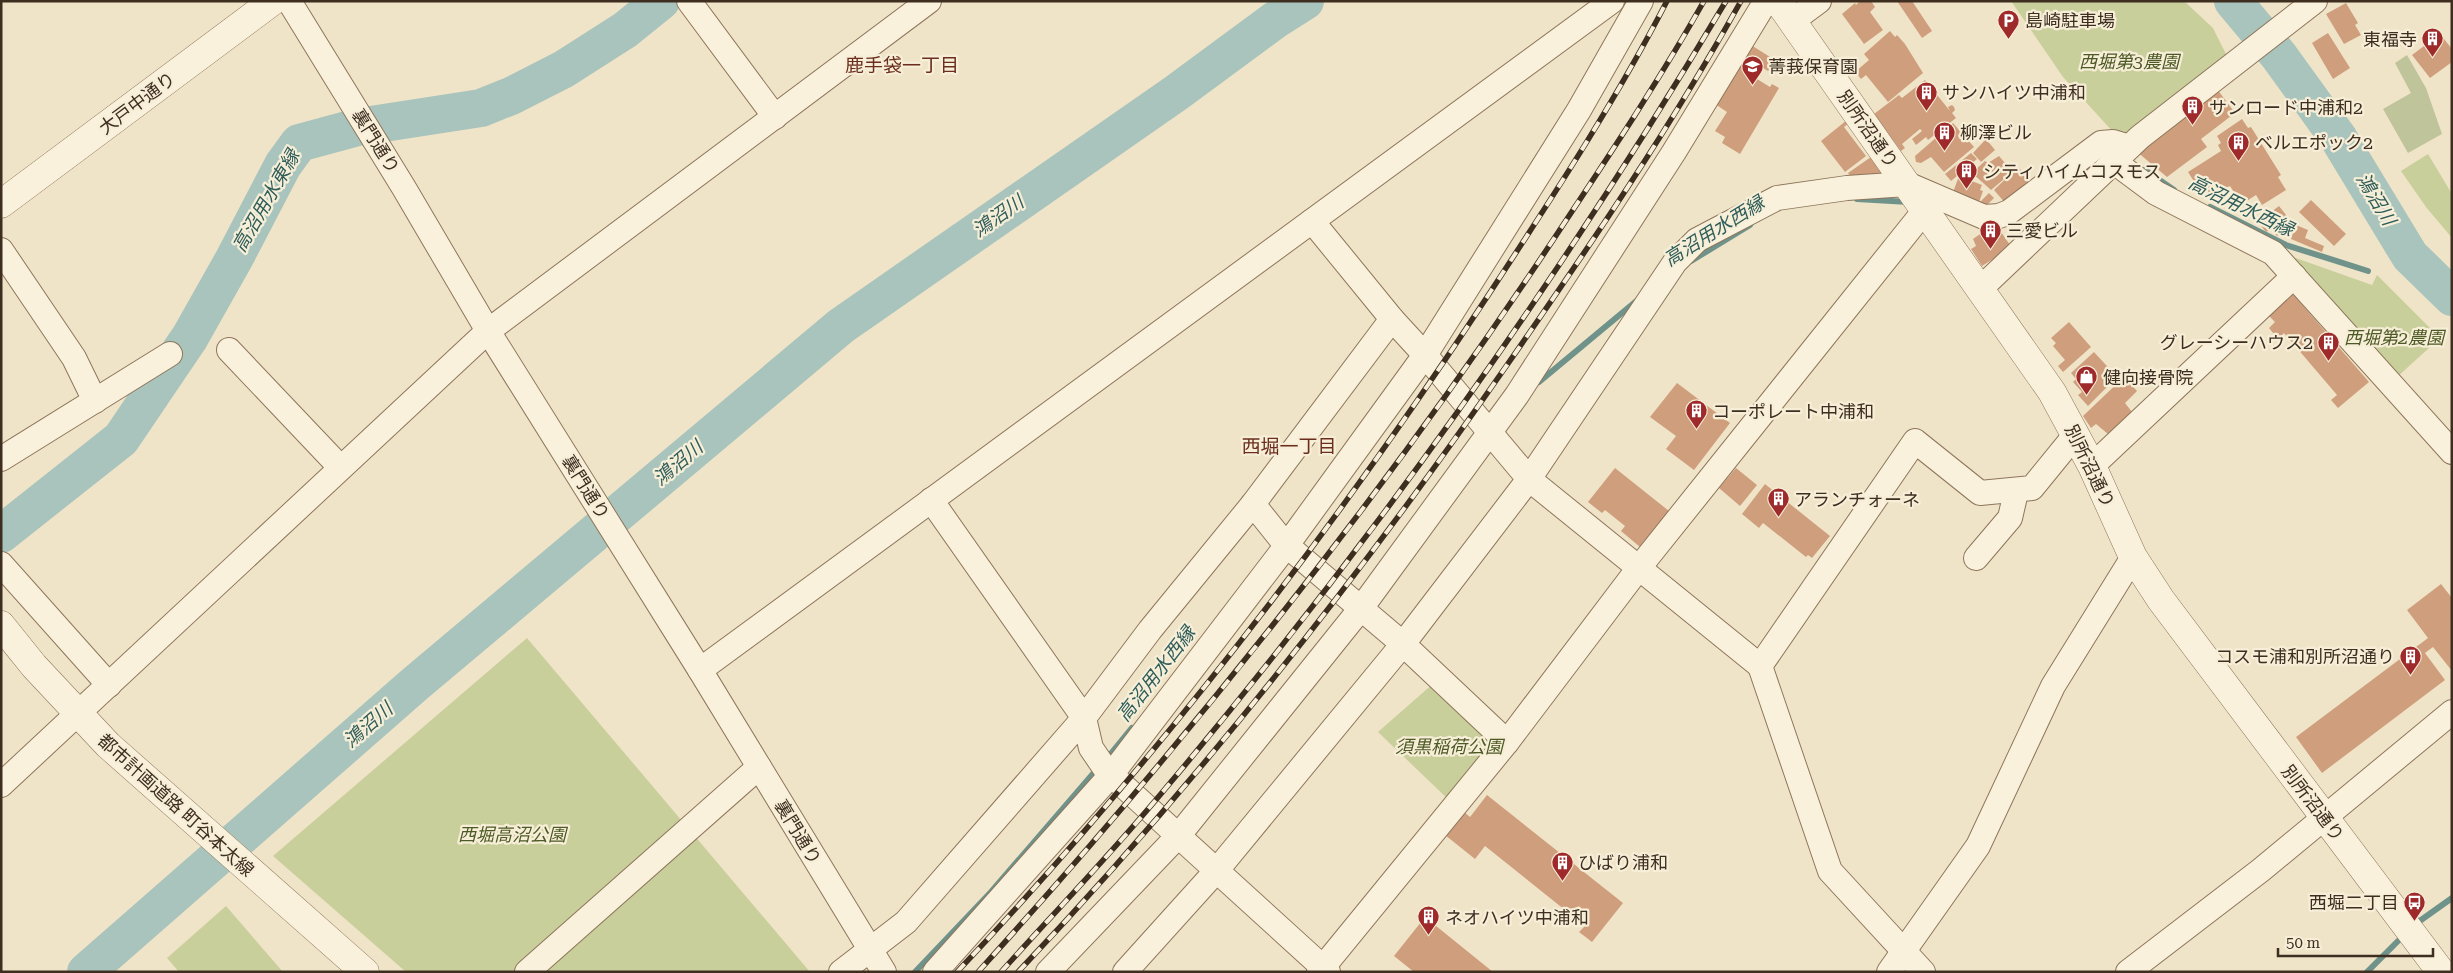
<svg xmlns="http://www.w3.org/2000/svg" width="2453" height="973" viewBox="0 0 2453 973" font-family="'Roboto Serif','Noto Sans JP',serif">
  <rect width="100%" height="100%" fill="#f0e4c8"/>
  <!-- green -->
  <g fill="#c9cf9b">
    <polygon points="2011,1 2184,1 2213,28 2229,60 2129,139 2114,133 2063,77"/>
    <polygon points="2428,154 2452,194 2452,238 2426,207 2401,171"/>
    <polygon points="2279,252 2372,285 2377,275 2440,338 2396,378"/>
    <polygon points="527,638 810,972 406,972 273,856"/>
    <polygon points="1435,682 1507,742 1451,802 1378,732"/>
    <polygon points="226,906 283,972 179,972 167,958"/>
  </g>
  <!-- cemetery -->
  <polygon fill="#bfc49a" points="2407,55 2426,88 2442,134 2408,153 2383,109 2411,93 2395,63"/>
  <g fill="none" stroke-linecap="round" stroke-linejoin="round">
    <!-- stream -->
    <g stroke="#6f938a" stroke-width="6">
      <polyline points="2145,170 2174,190"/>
      <polyline points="1857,199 1909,202"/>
      <polyline points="2210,207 2286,245 2368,271"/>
      <polyline points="1691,261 1750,225"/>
      <polyline points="1539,382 1640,298"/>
      <polyline points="1105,761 1132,728"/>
      <polyline points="2414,925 2452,898"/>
      <polyline points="915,972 991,892 1098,768"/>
      <polyline points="2367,972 2405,934"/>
    </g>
    <!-- river -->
    <g stroke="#a9c4bc" stroke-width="38">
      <polyline points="2233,1 2279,56 2339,139 2410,256 2452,297"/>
      <polyline points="1,534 121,439 190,337 234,259 283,165 299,143 358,127 481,108 511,96 564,69 625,30 661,1"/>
      <polyline points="86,972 415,684 841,326 1176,93 1275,20 1305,1"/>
    </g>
  </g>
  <!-- building -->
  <g fill="#cf9f7d">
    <polygon points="1860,1 1871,1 1875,7 1870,12 1883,30 1864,44 1842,14 1855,3 1856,5"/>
    <polygon points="1897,1 1912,1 1932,31 1922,38"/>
    <polygon points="2346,3 2358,23 2355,25 2361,35 2344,44 2326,14"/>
    <polygon points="1890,31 1895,37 1897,35 1905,44 1923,73 1888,102 1866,75 1861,79 1855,72 1869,60 1864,54"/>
    <polygon points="2328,33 2350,68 2333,79 2312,43"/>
    <polygon points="2440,34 2452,49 2452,62 2430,78 2412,55"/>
    <polygon points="1751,45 1775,60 1768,71 1755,63 1749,74 1770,87 1772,84 1779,88 1740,154 1722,143 1725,137 1715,131 1727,112 1715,104"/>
    <polygon points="1925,80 1950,111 1948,107 1952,105 1954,107 1955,110 1952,113 1956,118 1928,140 1926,137 1916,145 1912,139 1922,131 1920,129 1902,144 1905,148 1901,151 1874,114 1899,95 1902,98"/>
    <polygon points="2217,89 2235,113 2201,139 2207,147 2167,177 2136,151"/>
    <polygon points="2242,119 2248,128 2251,127 2281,175 2278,177 2286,190 2262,205 2256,195 2242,204 2230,186 2210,195 2206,187 2200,191 2188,172 2221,151 2218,145 2221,143 2217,136"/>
    <polygon points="1847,120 1849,123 1844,127 1866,156 1845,172 1821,141"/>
    <polygon points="1953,123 1974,147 1944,172 1931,157 1921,163 1916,162 1915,156"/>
    <polygon points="1986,139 1995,150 1981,162 1973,153"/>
    <polygon points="1971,153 1977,159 1951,181 1945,174"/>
    <polygon points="1999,156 2005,163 2002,165 2010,174 1991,190 1972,173 1985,161 1988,163"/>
    <polygon points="1871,157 1884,176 1854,181 1848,173"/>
    <polygon points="2018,167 2031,181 2006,204 1994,190"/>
    <polygon points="1959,176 1982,185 1980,190 1983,191 1978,205 1952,195"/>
    <polygon points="1989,193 1994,198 1984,208 1979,203"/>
    <polygon points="2311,200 2346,234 2334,246 2299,212"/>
    <polygon points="2279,206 2293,224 2277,236 2271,229 2266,232 2258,222"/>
    <polygon points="2296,225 2308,230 2305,238 2324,246 2322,252 2291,239"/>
    <polygon points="1983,232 1988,238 2001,232 2010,245 2009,249 1982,266 1971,249 1976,246 1973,239"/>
    <polygon points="2292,293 2369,382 2338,408 2331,400 2337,395 2284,333 2278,339 2269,328 2275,322 2267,314"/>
    <polygon points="2069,322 2091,347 2063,372 2058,366 2065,360 2053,346 2056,343 2051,338"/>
    <polygon points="2094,352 2117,377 2088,406 2078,395 2082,392 2073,382 2076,379 2071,373"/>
    <polygon points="2124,377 2137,391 2125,403 2132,412 2108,434 2096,424 2091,428 2083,416"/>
    <polygon points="1677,383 1730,423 1694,470 1666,449 1676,436 1650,417"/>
    <polygon points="1615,468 1669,511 1640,547 1621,531 1625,526 1605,510 1602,513 1588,502"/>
    <polygon points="1736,468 1757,485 1740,506 1719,488"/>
    <polygon points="1765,484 1830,536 1812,558 1808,555 1806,557 1763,523 1759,528 1742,514"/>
    <polygon points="2441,584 2452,598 2452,671 2433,647 2425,653 2445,680 2322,773 2296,737 2428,638 2407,610"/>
    <polygon points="1487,795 1623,903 1592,942 1579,932 1585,926 1485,846 1475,859 1445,835 1464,812 1470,817"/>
    <polygon points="1425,917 1493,972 1414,972 1394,956"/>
  </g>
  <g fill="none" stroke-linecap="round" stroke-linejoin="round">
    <defs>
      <g id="minor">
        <polyline points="289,1 404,188 488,331 700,670 884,972"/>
        <polyline points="689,1 775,117"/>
        <polyline points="1792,21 1819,1"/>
        <polyline points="2113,161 2156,193 2273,253 2452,452"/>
        <polyline points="1,250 74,358 95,401"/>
        <polyline points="1980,289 2140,137 2315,1"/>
        <polyline points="1392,319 1425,355 1529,479 1760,666"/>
        <polyline points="229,350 340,467"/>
        <polyline points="1,459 170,354"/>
        <polyline points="2092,466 2294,276"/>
        <polyline points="931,500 1084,718 1150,630 1253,504 1392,319 1312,221"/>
        <polyline points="1253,504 1285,544 1403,644 1507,742"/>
        <polyline points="1976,558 2010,518 2016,492"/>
        <polyline points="1,564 109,685"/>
        <polyline points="700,670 1612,1"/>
        <polyline points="1,785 488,331 929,1"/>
        <polyline points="527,972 759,767"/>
        <polyline points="841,972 906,922 1084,718 1091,748 1106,770 1328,972"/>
        <polyline points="935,972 1111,775 1287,545 1425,355 1579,110 1641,1"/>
        <polyline points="1048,972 1179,835 1362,607 1517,395 1674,152 1766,1"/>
        <polyline points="1125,972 1217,870 1403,644 1529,479 1675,262 1697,240 1777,198 1847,188 1907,184 1984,217 1999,216 2009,212 2101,143 2113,142 2129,147"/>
        <polyline points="1319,972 1507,742 1638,569 1925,210"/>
        <polyline points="1889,972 1978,846 2053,686 2133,557"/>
        <polyline points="1923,972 1830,871 1760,666 1915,441 1980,493 2032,488 2076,434"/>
        <polyline points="2128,972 2261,870 2452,712"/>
      </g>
      <g id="tertiary">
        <polyline points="1778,1 2052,392 2092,466 2133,557 2161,600 2441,972"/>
        <polyline points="1,204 273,1"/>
        <polyline points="1,625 34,666 108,745 365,972"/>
      </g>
    </defs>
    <!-- minor casing -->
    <use href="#minor" stroke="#8d765c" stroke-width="26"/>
    <!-- tertiary casing -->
    <use href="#tertiary" stroke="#8d765c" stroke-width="29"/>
    <!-- minor -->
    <use href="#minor" stroke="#faf1dc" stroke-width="24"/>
    <!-- tertiary -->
    <use href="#tertiary" stroke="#faf1dc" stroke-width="28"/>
    <defs>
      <g id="rail">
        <path d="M957,972c198,-210 376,-440 534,-681 62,-95 124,-189 176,-290"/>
        <path d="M978,972c212,-234 409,-480 583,-744 49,-74 99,-149 143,-227"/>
        <path d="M1001,972c53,-59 108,-116 159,-177 210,-249 399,-514 566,-794"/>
        <path d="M1018,972c179,-189 341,-394 489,-607 82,-118 164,-238 234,-364"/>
      </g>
    </defs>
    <!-- rail casing -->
    <use href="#rail" stroke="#3d2e20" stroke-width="5.5"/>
    <!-- rail -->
    <use href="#rail" stroke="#f7eed8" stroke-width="4" stroke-dasharray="11" stroke-linecap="butt"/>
  </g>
  <!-- icons -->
  <defs>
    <symbol id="parking-pin" viewBox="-11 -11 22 30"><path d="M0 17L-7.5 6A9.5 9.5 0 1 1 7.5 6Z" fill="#9e2a2b" stroke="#f7eed8"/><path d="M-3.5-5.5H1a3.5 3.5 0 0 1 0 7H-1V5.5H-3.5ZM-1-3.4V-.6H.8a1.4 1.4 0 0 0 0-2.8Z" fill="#fff"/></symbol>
    <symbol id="building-pin" viewBox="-11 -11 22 30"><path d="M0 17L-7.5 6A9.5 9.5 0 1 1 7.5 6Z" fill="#9e2a2b" stroke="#f7eed8"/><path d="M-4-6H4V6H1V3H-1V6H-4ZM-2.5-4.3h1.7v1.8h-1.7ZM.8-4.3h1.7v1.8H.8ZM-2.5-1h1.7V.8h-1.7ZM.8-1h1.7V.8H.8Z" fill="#fff"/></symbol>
    <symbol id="school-pin" viewBox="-11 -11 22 30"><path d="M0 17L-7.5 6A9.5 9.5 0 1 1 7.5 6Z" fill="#9e2a2b" stroke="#f7eed8"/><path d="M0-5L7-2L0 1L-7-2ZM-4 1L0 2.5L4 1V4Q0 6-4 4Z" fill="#fff"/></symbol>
    <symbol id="shop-pin" viewBox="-11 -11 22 30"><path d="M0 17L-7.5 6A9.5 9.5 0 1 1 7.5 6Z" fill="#9e2a2b" stroke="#f7eed8"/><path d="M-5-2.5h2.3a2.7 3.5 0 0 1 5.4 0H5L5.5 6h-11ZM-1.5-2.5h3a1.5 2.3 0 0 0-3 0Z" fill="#fff"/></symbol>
    <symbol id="bus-pin" viewBox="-11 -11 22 30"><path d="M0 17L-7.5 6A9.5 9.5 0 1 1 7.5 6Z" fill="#9e2a2b" stroke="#f7eed8"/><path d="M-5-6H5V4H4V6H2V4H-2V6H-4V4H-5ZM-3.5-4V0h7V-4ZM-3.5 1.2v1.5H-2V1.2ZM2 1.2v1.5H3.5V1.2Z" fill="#fff"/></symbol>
  </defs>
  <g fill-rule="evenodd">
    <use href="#parking-pin" x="1996" y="8" width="25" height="34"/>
    <use href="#building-pin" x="2420" y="26" width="25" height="34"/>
    <use href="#school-pin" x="1740" y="54" width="25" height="34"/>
    <use href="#building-pin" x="1914" y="80" width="25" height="34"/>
    <use href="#building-pin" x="2180" y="94" width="25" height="34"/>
    <use href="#building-pin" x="1932" y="120" width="25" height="34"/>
    <use href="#building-pin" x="2226" y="130" width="25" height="34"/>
    <use href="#building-pin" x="1954" y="158" width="25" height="34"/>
    <use href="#building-pin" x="1978" y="218" width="25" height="34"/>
    <use href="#building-pin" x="2316" y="330" width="25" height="34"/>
    <use href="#shop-pin" x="2074" y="364" width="25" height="34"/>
    <use href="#building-pin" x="1684" y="398" width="25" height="34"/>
    <use href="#building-pin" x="1766" y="486" width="25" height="34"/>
    <use href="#building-pin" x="2398" y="644" width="25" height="34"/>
    <use href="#building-pin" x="1550" y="850" width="25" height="34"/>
    <use href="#bus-pin" x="2402" y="890" width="25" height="34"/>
    <use href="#building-pin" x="1416" y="904" width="25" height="34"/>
  </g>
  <g text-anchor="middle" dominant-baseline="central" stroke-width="4.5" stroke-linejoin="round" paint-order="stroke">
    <!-- poi labels -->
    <g font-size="18" fill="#3d2e20" stroke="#f7eed8" text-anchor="start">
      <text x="2025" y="20">島崎駐車場</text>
      <text x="2417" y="39" text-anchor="end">東福寺</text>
      <text x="1768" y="66">菁莪保育園</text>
      <text x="1942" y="92">サンハイツ中浦和</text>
      <text x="2209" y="107">サンロード中浦和2</text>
      <text x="1960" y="132">柳澤ビル</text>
      <text x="2255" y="142">ベルエポック2</text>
      <text x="1983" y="171">シティハイムコスモス</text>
      <text x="2006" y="230">三愛ビル</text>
      <text x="2313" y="342" text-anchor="end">グレーシーハウス2</text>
      <text x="2103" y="377">健向接骨院</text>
      <text x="1712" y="411">コーポレート中浦和</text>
      <text x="1794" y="499">アランチォーネ</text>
      <text x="2395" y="656" text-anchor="end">コスモ浦和別所沼通り</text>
      <text x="1578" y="862">ひばり浦和</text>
      <text x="2399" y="902" text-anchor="end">西堀二丁目</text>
      <text x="1445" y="917">ネオハイツ中浦和</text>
    </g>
    <!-- park labels -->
    <g font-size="18" font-style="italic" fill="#4d5a26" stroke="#f7eed8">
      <text x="2129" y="61">西堀第3農園</text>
      <text x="2394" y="337">西堀第2農園</text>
      <text x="1449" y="746">須黒稲荷公園</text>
      <text x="512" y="834">西堀高沼公園</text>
    </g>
    <!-- street labels -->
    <g font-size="18" fill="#3d2e20" stroke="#f7eed8">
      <text transform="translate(137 103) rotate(-37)">大戸中通り</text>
      <text transform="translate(1868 129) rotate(55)">別所沼通り</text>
      <text transform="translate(376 141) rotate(58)">裏門通り</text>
      <text transform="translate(2090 466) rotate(64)">別所沼通り</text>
      <text transform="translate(586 487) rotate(58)">裏門通り</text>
      <text transform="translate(2313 803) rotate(53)">別所沼通り</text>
      <text transform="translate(176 805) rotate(42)">都市計画道路 町谷本太線</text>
      <text transform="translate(798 832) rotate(59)">裏門通り</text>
    </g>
    <!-- neighbourhood labels -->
    <g font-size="19" fill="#6b2e1e" stroke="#f7eed8">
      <text x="902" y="65">鹿手袋一丁目</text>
      <text x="1289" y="446">西堀一丁目</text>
    </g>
    <!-- water labels -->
    <g font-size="19" font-style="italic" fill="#2f5d5a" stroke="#f7eed8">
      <text transform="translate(2376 199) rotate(59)">鴻沼川</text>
      <text transform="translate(266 201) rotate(-60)">高沼用水東縁</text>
      <text transform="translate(2241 206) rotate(26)">高沼用水西縁</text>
      <text transform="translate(998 216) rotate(-35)">鴻沼川</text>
      <text transform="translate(1714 231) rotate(-32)">高沼用水西縁</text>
      <text transform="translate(678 463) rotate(-40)">鴻沼川</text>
      <text transform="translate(1156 674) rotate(-52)">高沼用水西縁</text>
      <text transform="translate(368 725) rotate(-41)">鴻沼川</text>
    </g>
  </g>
  <!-- border -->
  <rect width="2453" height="973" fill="none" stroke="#3d2e20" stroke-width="5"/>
  <!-- scale -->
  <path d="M2278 948v8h155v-8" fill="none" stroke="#3d2e20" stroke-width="2.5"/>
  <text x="2286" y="948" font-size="15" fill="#3d2e20" stroke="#f7eed8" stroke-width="4" paint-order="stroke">50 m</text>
</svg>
